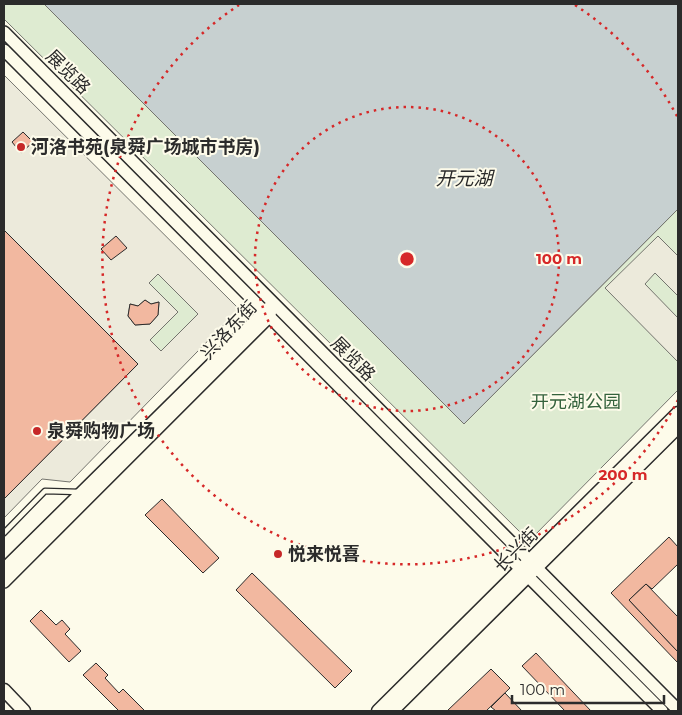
<svg xmlns="http://www.w3.org/2000/svg" width="682" height="715" viewBox="0 0 682 715" font-family="Montserrat,'Noto Sans SC',sans-serif">
  <rect width="100%" height="100%" fill="#fdfbea"/>
  <!-- green -->
  <g fill="#deebd1" stroke="#74746e">
    <polygon points="4,4 44,4 464,424 678,209 678,390 529,541 4,19"/>
    <polygon points="158,274 198,314 161,351 150,340 178,312 148,283"/>
  </g>
  <!-- parking -->
  <g fill="#eceadb" stroke="#74746e" fill-rule="evenodd">
    <path d="M4,75l235,234 -169,173 -28,-3 -38,39v-19l134,-135 -134,-134zM158,274l40,40 -37,37 -11,-11 28,-28 -29,-29zM145,300l6,4 8,-2 -1,13 -8,9 -15,1 -7,-9 2,-12 8,2z"/>
    <polygon points="658,236 678,256 678,296 655,273 645,284 678,318 678,362 605,288"/>
  </g>
  <!-- water -->
  <polygon fill="#c7d0d0" stroke="#74746e" points="44,4 678,4 678,209 464,424"/>
  <!-- building -->
  <g fill="#f2b8a0" stroke="#2b2b2b">
    <polygon points="23,132 33,142 21,153 12,142"/>
    <polygon points="4,230 138,364 4,499"/>
    <polygon points="116,236 127,248 111,260 101,249"/>
    <polygon points="145,300 151,304 159,302 158,315 150,324 135,325 128,316 130,304 138,306"/>
    <polygon points="162,499 219,558 203,573 145,515"/>
    <polygon points="669,537 678,547 678,564 652,589 646,584 629,600 678,652 678,663 611,593"/>
    <polygon points="252,573 352,671 335,688 236,590"/>
    <polygon points="646,584 678,617 678,652 629,600"/>
    <polygon points="41,610 56,625 62,620 70,629 65,634 81,651 69,662 30,621"/>
    <polygon points="536,653 591,711 565,711 522,666"/>
    <polygon points="96,663 108,675 105,678 119,693 123,689 145,711 119,711 83,675"/>
    <polygon points="491,669 510,688 486,711 447,711"/>
    <polygon points="505,693 522,711 496,711 491,707"/>
  </g>
  <g fill="none" stroke-linecap="round" stroke-linejoin="round">
    <defs>
      <polyline id="service" points="4,533 45,491 80,492"/>
      <g id="tertiary">
        <polyline points="4,32 678,710"/>
        <polyline points="4,50 662,711"/>
        <polyline points="4,569 268,308"/>
        <polyline points="4,582 269,317 271,311"/>
      </g>
      <g id="secondary">
        <polyline points="4,690 24,711"/>
        <polyline points="378,711 678,413"/>
        <polyline points="392,711 678,427"/>
      </g>
    </defs>
    <!-- service casing -->
    <use href="#service" stroke="#2b2b2b" stroke-width="7"/>
    <!-- tertiary casing -->
    <use href="#tertiary" stroke="#2b2b2b" stroke-width="14"/>
    <!-- secondary casing -->
    <use href="#secondary" stroke="#2b2b2b" stroke-width="15"/>
    <!-- service -->
    <use href="#service" stroke="#fdfbea" stroke-width="4.5"/>
    <!-- tertiary -->
    <use href="#tertiary" stroke="#fdfbea" stroke-width="11"/>
    <!-- secondary -->
    <use href="#secondary" stroke="#fdfbea" stroke-width="12"/>
  </g>
  <!-- distance rings -->
  <g fill="none" stroke="#d62828" stroke-width="2.5" stroke-dasharray="2.5 5">
    <circle cx="407" cy="259" r="152"/>
    <path d="M678 400A305 305 0 1 1 239 5M575 5A305 305 0 0 1 678 118"/>
  </g>
  <!-- markers -->
  <g fill="#c62828" stroke="#fdfbea" stroke-width="2">
    <circle cx="21" cy="147" r="5"/>
    <circle cx="37" cy="431" r="5"/>
    <circle cx="278" cy="554" r="5"/>
  </g>
  <g text-anchor="middle" dominant-baseline="central" stroke-width="4" stroke-linejoin="round" paint-order="stroke">
    <!-- street labels -->
    <g font-size="18" fill="#2b2b2b" stroke="#fdfbea">
      <text transform="translate(68 72) rotate(45)">展览路</text>
      <text transform="translate(229 330) rotate(-47)">兴洛东街</text>
      <text transform="translate(353 359) rotate(45)">展览路</text>
      <text transform="translate(516 550) rotate(-45)">长兴街</text>
    </g>
    <!-- poi labels -->
    <g font-size="18" font-weight="bold" fill="#2b2b2b" stroke="#fdfbea" text-anchor="start">
      <text x="31" y="147">河洛书苑(泉舜广场城市书房)</text>
      <text x="47" y="431">泉舜购物广场</text>
      <text x="288" y="554">悦来悦喜</text>
    </g>
    <!-- park labels -->
    <g font-size="18" fill="#34623c" stroke="#fdfbea">
      <text x="576" y="402">开元湖公园</text>
    </g>
    <!-- water labels -->
    <g font-size="19" font-style="italic" fill="#2b2b2b" stroke="#fdfbea">
      <text x="464" y="178">开元湖</text>
    </g>
  </g>
  <circle cx="407" cy="259" r="8" fill="#d62828" stroke="#fdfbea" stroke-width="2.5"/>
  <g font-size="15" text-anchor="middle" font-weight="bold" fill="#d62828" stroke="#fdfbea" stroke-width="4" stroke-linejoin="round" paint-order="stroke">
    <text x="559" y="264">100 m</text>
    <text x="623" y="480">200 m</text>
  </g>
  <!-- border -->
  <rect width="682" height="715" fill="none" stroke="#2b2b2b" stroke-width="10"/>
  <!-- scale -->
  <path d="M512 695v8h152v-8" fill="none" stroke="#2b2b2b" stroke-width="2.5"/>
  <text x="520" y="695" font-size="15" fill="#2b2b2b" stroke="#fdfbea" stroke-width="4" paint-order="stroke">100 m</text>
</svg>
